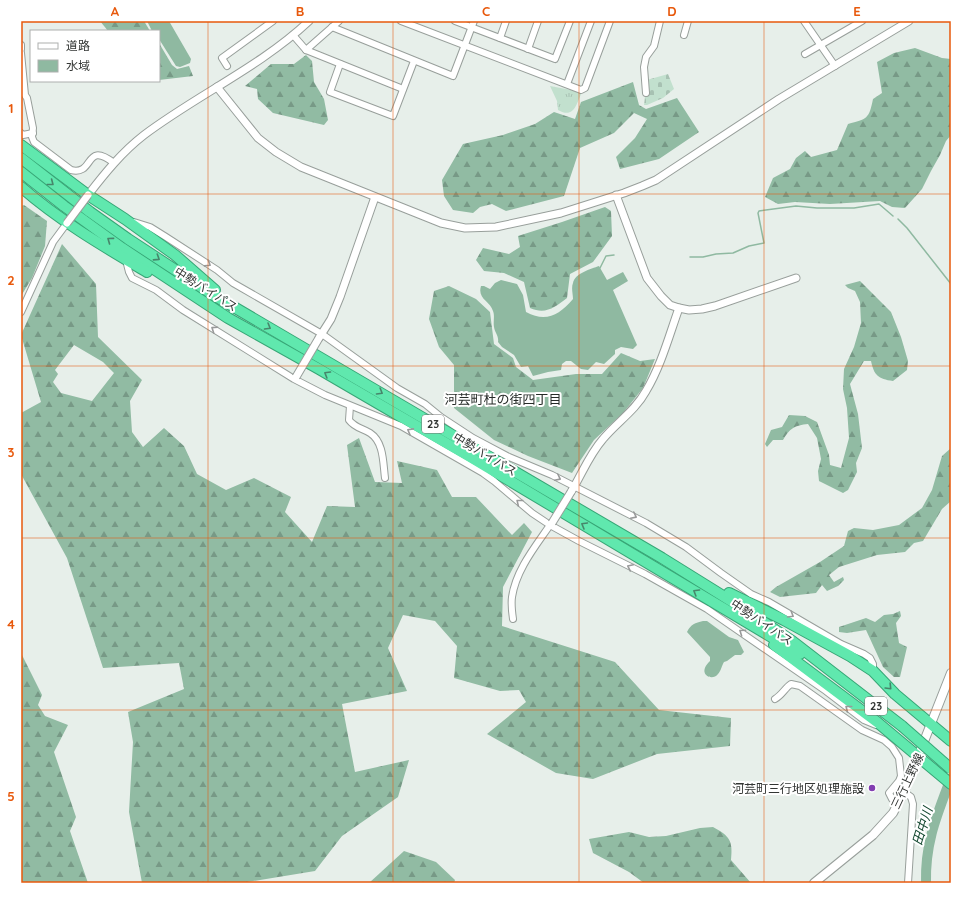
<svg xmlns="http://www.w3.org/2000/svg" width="972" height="904" viewBox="0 0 972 904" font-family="Quicksand,'Noto Sans JP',sans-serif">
  <defs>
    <pattern id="forest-firs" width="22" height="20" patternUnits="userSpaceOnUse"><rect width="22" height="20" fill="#91bba3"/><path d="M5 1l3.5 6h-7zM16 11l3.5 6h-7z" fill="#779986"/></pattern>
    <pattern id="cemetery-stones" width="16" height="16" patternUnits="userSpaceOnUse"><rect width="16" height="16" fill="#c2e0ce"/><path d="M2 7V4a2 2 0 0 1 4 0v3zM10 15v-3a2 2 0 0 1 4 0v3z" fill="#a7c1b2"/></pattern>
    <pattern id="park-tufts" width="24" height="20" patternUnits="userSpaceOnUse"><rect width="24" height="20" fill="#c2e0ce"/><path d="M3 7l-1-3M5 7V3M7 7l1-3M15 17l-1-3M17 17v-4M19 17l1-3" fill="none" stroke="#a7c1b2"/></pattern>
  </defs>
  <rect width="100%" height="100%" fill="#e7efea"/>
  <!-- forest -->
  <g fill="url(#forest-firs)" fill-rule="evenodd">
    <polygon points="100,21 144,21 150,31 108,31"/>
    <polygon points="159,43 172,65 177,69 189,66 193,76 159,80"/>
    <path d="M915,48l27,10 9,1v76l-5,6 -6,14 -9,16 -9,18 -17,19 -13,-1 -12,-6 -50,3 -35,-2 -17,2 -13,-7 8,-19 17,-9 6,-11 9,-7 6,6 26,-7 11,-26c19,-5 21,-5 25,-25l9,-6 -5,-31 17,-9z"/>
    <polygon points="306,55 312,61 314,82 324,99 328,120 324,125 273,113 258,99 257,89 245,86 271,64 294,64"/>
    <polygon points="633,82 639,105 646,109 677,98 699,132 659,159 620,169 616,157 635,138 647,119 634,113 614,133 580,148 564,196 506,211 492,204 480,207 473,213 453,210 444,196 442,180 463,144 503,135 535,124 554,112 575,119 581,102"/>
    <polygon points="24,205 47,221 45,246 32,278 21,296 21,206"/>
    <path d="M605,207l6,4 1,25 -19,26 -23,12 -3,24c-12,9 -21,17 -37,10l-6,-26 -20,-9 -20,-2 -8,-11 7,-12 26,6 11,-7 -2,-11 44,-14z"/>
    <path d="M62,244l34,40 2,53 44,43 -12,21 2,31 11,15 21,-19 20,18 13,28 29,16 28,-12 37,19 -6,15 27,30 15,-36 28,1 -8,-62 12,-7 16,44 27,1 -5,-22 40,9 15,27h24l36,38 12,-12 8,9 -29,55 -1,39 113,36 44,48 72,8 -1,28 -73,8 -64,25 -37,-6 -69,-39 39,-32 -7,-12 -19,1 -46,-13 3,-32 -22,-25 -32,-6 -15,33 19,43 -65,13 13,68 54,-12 -11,37 -56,39 -27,35 -74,12h-99l-13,-71 4,-70 -5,-30 56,-23 -5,-26 -76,5 -36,-110 -46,-84v-61l20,-11 -20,-67zM74,345l29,17 11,11 -22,28 -31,-8 -8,-11 5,-8 -3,-4z"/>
    <path d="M860,281l31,31 10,25 7,24 -1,9 -14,11c-15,-2 -19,-6 -22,-20h-7l-14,23 8,30 4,34 -6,15 1,9 -9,18 -5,3 -24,-12 -1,-10 3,-12 -4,-21 -9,-14c-13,1 -19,5 -25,16h-10l-6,7 -2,-3 6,-14 11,-3 7,-12 16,1 12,6 12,33 1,10 11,3 8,-30 -2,-30 -4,-19 1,-20 10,-22 7,-24 -1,-21 -5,-11 -7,-3 -3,-3z"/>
    <polygon points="449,286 476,299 490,312 494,344 513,358 516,367 533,380 576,374 602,374 621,353 640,361 655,359 643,388 623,413 594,440 572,473 528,456 494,440 454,408 454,365 439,347 429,319 434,291"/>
    <polygon points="951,448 951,501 942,509 923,541 914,543 905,552 877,555 839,567 829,575 834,582 843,577 844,580 838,586 827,591 822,585 816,593 780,597 770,592 776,587 820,562 844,546 848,531 854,528 873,530 899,525 922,508 932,490 942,456"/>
    <polygon points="900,611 901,616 896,623 899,643 907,647 900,677 894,677 883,667 866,630 847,633 839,632 839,627 866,618 875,622 884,615 893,614"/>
    <polygon points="21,653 42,695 38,705 45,716 68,725 54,752 76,817 70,831 88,883 21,883"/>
    <path d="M713,827c17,9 20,14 18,33l20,23h-107l-15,-11 -36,-19 -4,-14 40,-7 20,5 17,-1 34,-8z"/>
    <polygon points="404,851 436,862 455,880 454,883 369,883"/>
  </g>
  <!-- cemetery -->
  <polygon fill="url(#cemetery-stones)" points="668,74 674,89 663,98 647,105 644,105 647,80"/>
  <!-- park -->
  <path fill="url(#park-tufts)" d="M550,86l32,6c-6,13 -8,27 -24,18l-1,-9z"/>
  <!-- water -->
  <g fill="#8fb9a1">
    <polygon points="147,21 169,21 191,59 190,63 180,67 176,66 159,39 159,31 152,31"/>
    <path d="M599,266l8,14 16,-8 5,9 -15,9 24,55 -4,4 -12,-2 -6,3v4l-11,10 -8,-2 -8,8 -7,-1 -10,-8h-5l-4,3 -1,6 -13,2 -15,4 -5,-10 -7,1 -7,-12 -12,-8 -4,-5c1,-6 -3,-9 -4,-15 -1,-5 1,-11 -1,-16 -3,-10 -16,-12 -12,-25h3l6,3 5,-6 6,-3 16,4 6,11 3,17c20,11 33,3 47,-13 0,-5 -2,-11 0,-16 2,-10 18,-14 26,-17z"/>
    <path d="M703,621h4l22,16 9,3 6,12 -3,3h-6l-8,6 -3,1c-2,3 -3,9 -6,12 -6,8 -22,0 -8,-13v-4l-23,-25c4,-8 8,-9 16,-11z"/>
  </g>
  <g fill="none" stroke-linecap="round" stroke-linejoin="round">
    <!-- stream -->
    <g stroke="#8fb9a1" stroke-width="1.5">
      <polyline points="898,219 907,228 951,284"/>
      <polyline points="690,257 703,257 716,254 733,253 749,246 764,243 758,213 759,211 796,206 817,208 854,208 879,204 893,216"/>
      <polyline points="600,268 606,256 614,255"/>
    </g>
    <!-- river -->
    <path stroke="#8fb9a1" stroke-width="10" d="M926,883c-1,-41 11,-68 25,-105"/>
    <defs>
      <g id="minor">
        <polyline points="401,21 581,90 585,88 610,21"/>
        <polyline points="455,21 555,59 570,21"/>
        <polyline points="804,21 835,66"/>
        <polyline points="332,27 453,76 474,21"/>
        <polyline points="293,35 306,50 403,89"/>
        <polyline points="684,35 688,21"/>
        <polyline points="500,38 506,21"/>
        <polyline points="21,45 21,49"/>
        <polyline points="528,49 538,21"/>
        <polyline points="306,50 339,21"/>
        <path d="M21,53l4,42 2,3 6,30 -1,9 2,5 37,28c24,6 13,-30 43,-7"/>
        <polyline points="805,54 862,21"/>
        <polyline points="340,64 330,92 393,116 414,61"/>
        <polyline points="227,66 222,58 273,21"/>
        <polyline points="567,84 591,21"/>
        <polyline points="646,93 644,67 646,57 654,46 660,21"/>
        <polyline points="21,133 23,135 33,133"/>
        <polyline points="134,222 150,227 166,237 217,270 233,283 322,334 397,388 425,404 441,417 473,438 509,457 552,475 646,523 686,547 721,573 751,594 769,602 841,644 864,654 870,658 873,664 873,671"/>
        <polyline points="126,260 129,272 132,278 156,290 183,310 294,379 325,395 401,426 483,473 494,481 532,513 550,525 579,541 645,574 707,609 826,691 864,720 876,725"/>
        <polyline points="21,312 53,242 67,223"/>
        <path d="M350,406l-1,14c6,8 13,8 21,13 14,9 13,30 15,45"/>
        <path d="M513,619c-1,-7 -2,-15 -1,-22 4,-27 23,-50 38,-72"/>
        <path d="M775,699c7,-4 10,-11 16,-15l9,2 62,44 22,10 8,7 7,11 2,18 -2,5 -10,12 3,6 6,4"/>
        <polyline points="904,792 911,797 913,804 908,883"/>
      </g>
      <g id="tertiary">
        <polyline points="217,87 258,138 276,152 301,167 441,223 465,228 496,227 561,213 624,193 642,186 656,180 779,99 909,21"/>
        <path d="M88,195c17,-22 34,-43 56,-60 53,-40 116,-68 165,-114"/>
        <polyline points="616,195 647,278 661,296 670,305 679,308 689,310 702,309 715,306 796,278"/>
        <polyline points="319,338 331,319 340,297 375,197"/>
        <path d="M571,492c11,-18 18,-37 32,-53 14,-17 32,-28 43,-48 15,-25 23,-55 33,-83"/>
      </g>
      <polyline id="secondary" points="814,883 873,835 893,813 904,792 951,673"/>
      <g id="trunk">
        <polyline points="21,145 88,195 125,219 175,255 215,290"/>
        <polyline points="21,158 90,212 128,239 215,296 662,558 744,609 792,641 902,726"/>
        <polyline points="21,172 64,206 122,248 228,318 319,369 470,457 800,654"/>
        <path d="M21,187c39,34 82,59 126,85"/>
        <polyline points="729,593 784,620 850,656 873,671 895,694 951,741"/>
        <polyline points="774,645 877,722 951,784"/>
      </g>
    </defs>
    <!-- minor casing -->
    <use href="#minor" stroke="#989f9b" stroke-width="8"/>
    <!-- tertiary casing -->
    <use href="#tertiary" stroke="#989f9b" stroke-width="9"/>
    <!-- secondary casing -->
    <use href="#secondary" stroke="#989f9b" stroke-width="10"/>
    <!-- trunk casing -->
    <use href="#trunk" stroke="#37a676" stroke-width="12"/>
    <!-- minor -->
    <use href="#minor" stroke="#fff" stroke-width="6"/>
    <!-- tertiary -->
    <use href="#tertiary" stroke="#fff" stroke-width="7"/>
    <!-- secondary -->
    <use href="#secondary" stroke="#fff" stroke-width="8"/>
    <!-- trunk -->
    <use href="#trunk" stroke="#60e8ae" stroke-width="10"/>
    <defs>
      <g id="tertiary-bridge">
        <polyline points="67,223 88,195"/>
        <polyline points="296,377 319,338"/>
        <polyline points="552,523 571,492"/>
      </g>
      <polyline id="trunk-bridge" points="902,726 951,769"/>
    </defs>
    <!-- tertiary-bridge casing -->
    <use href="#tertiary-bridge" stroke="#989f9b" stroke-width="9" stroke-linecap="butt"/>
    <!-- trunk-bridge casing -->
    <use href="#trunk-bridge" stroke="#37a676" stroke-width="12" stroke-linecap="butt"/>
    <!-- tertiary-bridge -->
    <use href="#tertiary-bridge" stroke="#fff" stroke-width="7"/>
    <!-- trunk-bridge -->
    <use href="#trunk-bridge" stroke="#60e8ae" stroke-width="10"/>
  </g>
  <!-- one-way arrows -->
  <defs><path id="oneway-chevron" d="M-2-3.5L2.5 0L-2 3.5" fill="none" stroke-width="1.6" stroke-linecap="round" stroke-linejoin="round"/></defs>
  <g stroke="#47866b">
    <use href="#oneway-chevron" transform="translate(51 183) rotate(38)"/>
    <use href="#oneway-chevron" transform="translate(110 240) rotate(-144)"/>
    <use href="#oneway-chevron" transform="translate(157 258) rotate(33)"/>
    <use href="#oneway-chevron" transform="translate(268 327) rotate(30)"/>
    <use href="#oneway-chevron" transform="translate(327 374) rotate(-149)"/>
    <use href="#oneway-chevron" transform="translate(380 392) rotate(31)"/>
    <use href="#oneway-chevron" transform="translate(584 525) rotate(-150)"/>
    <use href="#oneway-chevron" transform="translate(696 592) rotate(-149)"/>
    <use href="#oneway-chevron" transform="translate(889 687) rotate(46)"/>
  </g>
  <g stroke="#999a9a">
    <use href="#oneway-chevron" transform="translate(208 264) rotate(32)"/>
    <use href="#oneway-chevron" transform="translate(214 329) rotate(-146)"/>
    <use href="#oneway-chevron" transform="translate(410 431) rotate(-151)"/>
    <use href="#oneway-chevron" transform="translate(558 478) rotate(27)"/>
    <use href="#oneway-chevron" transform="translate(519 502) rotate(-141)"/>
    <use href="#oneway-chevron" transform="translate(634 516) rotate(27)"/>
    <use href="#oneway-chevron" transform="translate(630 567) rotate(-155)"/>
    <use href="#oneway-chevron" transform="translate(791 615) rotate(31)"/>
    <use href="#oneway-chevron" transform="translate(742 632) rotate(-145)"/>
    <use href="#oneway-chevron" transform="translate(848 708) rotate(-142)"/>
  </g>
  <!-- grid -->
  <path fill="none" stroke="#e8590c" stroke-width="1" stroke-opacity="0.55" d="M208,21v862M393,21v862M579,21v862M764,21v862M21,194h930M21,366h930M21,538h930M21,710h930"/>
  <!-- markers -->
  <circle fill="#823eb1" stroke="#fff" stroke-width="1.5" cx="872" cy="788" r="4"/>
  <g text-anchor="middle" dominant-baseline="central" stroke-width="4" stroke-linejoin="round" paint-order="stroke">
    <!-- shield labels -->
    <g fill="#fff" stroke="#707271" stroke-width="1">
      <rect x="422" y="415" width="22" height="18" rx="3"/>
      <rect x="865" y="697" width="22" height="18" rx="3"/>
    </g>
    <g font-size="11" font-weight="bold" fill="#333634">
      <text x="433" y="424">23</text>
      <text x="876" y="706">23</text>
    </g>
    <!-- street labels -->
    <g font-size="12" fill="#333634" stroke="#fff">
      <text transform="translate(206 289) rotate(32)">中勢バイパス</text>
      <text transform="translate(485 454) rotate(31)">中勢バイパス</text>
      <text transform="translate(762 622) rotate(34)">中勢バイパス</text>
      <text transform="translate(907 781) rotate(-65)">三行上野線</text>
    </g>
    <!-- poi labels -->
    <g font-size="12" fill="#333634" stroke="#fff" text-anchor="end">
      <text x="864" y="788">河芸町三行地区処理施設</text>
    </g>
    <!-- neighbourhood labels -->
    <g font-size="13" fill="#262b28" stroke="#fff">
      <text x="503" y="399">河芸町杜の街四丁目</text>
    </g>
    <!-- water labels -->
    <g font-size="13" font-style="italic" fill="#154931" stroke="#fff">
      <text transform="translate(922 826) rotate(-73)">田中川</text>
    </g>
  </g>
  <!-- border -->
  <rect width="972" height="904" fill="none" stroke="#ffffff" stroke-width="44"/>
  <!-- legend -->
  <rect x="30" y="30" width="130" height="52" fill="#ffffff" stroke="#adafae"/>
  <rect x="38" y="43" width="20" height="6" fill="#ffffff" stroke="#adafae"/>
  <text x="66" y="50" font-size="12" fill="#333634">道路</text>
  <rect x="38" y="60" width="20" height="12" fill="#8fb9a1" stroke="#adafae"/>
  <text x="66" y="70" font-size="12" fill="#333634">水域</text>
  <rect x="22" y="22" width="928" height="860" fill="none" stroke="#e8590c" stroke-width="1.5"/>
  <g font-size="13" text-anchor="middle" font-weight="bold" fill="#e8590c">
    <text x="115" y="16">A</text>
    <text x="300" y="16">B</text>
    <text x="486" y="16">C</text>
    <text x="672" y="16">D</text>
    <text x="857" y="16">E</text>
    <text x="11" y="113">1</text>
    <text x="11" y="285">2</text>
    <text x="11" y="457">3</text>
    <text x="11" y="629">4</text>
    <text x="11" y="801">5</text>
  </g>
</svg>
